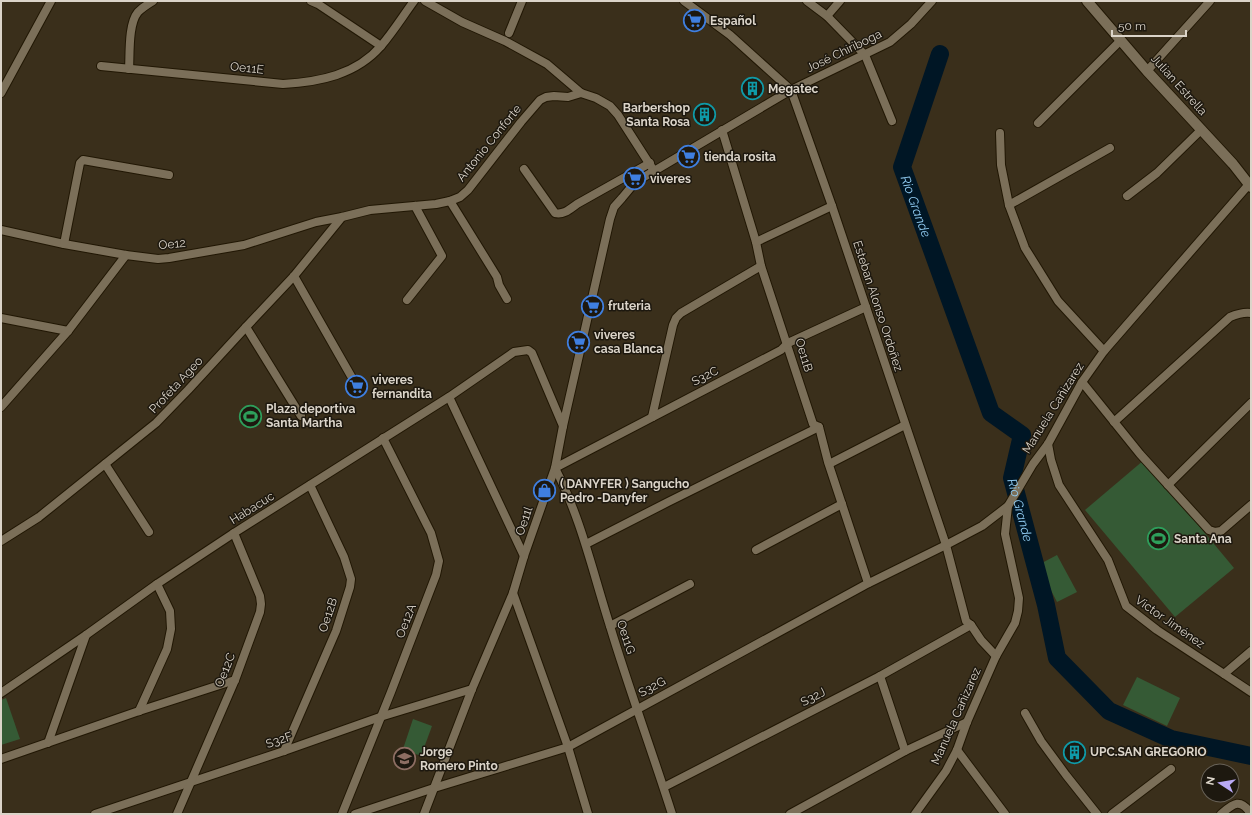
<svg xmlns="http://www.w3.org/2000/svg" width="1252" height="815" viewBox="0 0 1252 815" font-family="Raleway,sans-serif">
  <rect width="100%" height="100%" fill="#3a2f1b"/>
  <!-- green -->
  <g fill="#355a35">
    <polygon points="1144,460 1234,568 1175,617 1085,510"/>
    <polygon points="1057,555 1077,592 1057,602 1038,565"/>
    <polygon points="1137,677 1180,698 1167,726 1123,705"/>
    <polygon points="6,698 20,739 1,745 1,700"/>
    <polygon points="413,719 432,726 421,756 403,749"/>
  </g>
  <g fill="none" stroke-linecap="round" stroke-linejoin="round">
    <!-- river -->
    <path stroke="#001625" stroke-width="18" id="s1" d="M940,54l-38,113 89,246 31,22 -10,43 34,127 11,53 52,53 62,28 80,17"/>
    <defs>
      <g id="street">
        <polyline points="311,1 318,4 381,46"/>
        <polyline points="425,1 462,22 505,41 547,64 581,93 596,98 610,106 618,115 654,171"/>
        <polyline points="684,1 730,35 791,90 832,206 946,545 966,621 971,625 981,640 996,656"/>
        <polyline points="807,1 827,16 865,55 892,121"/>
        <polyline points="827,16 840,1"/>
        <polyline points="509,33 522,1"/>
        <path d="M101,66l182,18c36,-2 73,-9 98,-38 12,-14 22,-30 33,-45"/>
        <path d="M129,69c1,-15 -1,-45 9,-57 4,-4 10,-8 15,-11"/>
        <polyline points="1147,71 1210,1"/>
        <polyline points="1,93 51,1"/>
        <polyline points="1038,123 1121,40"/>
        <polyline points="722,130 756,242 761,266 813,424 819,427 828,462 868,583"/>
        <polyline points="1000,133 1001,165 1009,205 1025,248 1058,301 1104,351"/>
        <path d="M524,169l31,44c9,2 15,-4 22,-9l73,-41"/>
        <polyline points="1127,196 1157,173 1201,130"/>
        <polyline points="450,201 497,277 499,285 507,299"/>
        <polyline points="1009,205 1110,148"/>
        <polyline points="1,230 64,244 126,255 158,259 169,258 244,245 316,222 342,217 370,210 436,204 450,201 460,197 468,190 521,122 540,100 546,97 554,96 568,97 581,93"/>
        <polyline points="756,242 832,206"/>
        <polyline points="64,244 80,163 83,160 169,175"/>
        <polyline points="294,276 355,383"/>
        <polyline points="407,300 442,256 415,206"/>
        <polyline points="1,318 68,331"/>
        <polyline points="246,327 301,416"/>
        <polyline points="1082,382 1140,454 1209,530 1215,532 1221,531 1251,505"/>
        <polyline points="449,397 524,556"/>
        <polyline points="1,407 68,331 126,255"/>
        <polyline points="652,417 673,325 676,318 681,313 761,266"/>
        <path d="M1114,422l116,-105c7,-3 13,-5 21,-4"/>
        <polyline points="1048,444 1051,460 1059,485 1108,560 1126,606 1157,630 1224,674 1251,692"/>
        <polyline points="105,464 149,532"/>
        <polyline points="829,464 905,425"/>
        <polyline points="1168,485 1251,403"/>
        <polyline points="1,541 39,517 156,423 188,390 246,327 294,276 342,217"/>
        <polyline points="586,544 668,502 819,427"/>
        <polyline points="756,550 842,504"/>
        <polyline points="513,593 568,747 588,814"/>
        <polyline points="610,626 690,584"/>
        <polyline points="1224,674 1251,651"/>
        <polyline points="880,676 905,751"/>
        <polyline points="1,693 86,635 157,584 234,533 449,397 514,352 528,350 532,353 563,426"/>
        <polyline points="139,711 167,649 171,629 170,611 157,584"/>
        <polyline points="1025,713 1041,741 1066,775 1097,814"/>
        <polyline points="48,743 86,635"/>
        <polyline points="957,750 1005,814"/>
        <polyline points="284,751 336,631 350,587 351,579 344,557 310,485"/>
        <polyline points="1,759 139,711 235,680"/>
        <polyline points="664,787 880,676 971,625"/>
        <polyline points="95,814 284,751 380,717 472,689"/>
        <polyline points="177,814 235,680 260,612 261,604 260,596 234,533"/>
        <polyline points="342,814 391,692 436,575 439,561 431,533 383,438"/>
        <polyline points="355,814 434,788 568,747 865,585 946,545 982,526 1008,506"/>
        <polyline points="424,814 472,689 513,593 524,556 555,468 563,426 610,219 614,207 622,198 632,186 644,177 791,90 890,42 911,24 932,1"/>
        <path d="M672,814c-20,-63 -43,-125 -62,-188 -17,-53 -29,-108 -55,-158l226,-118 7,-7 78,-36"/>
        <polyline points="790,814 905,751 967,722"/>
        <polyline points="915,814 946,771 957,750 967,722 996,656 1015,623 1018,611 1019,598 1005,534 1008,506 1033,464 1048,444 1082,382 1104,351 1251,182"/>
        <polyline points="1112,814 1171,769"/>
        <path d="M1221,814c12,-10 19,-17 30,0"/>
      </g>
      <polyline id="secondary" points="1087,1 1147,71 1233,164 1251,187"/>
    </defs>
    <!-- street casing -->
    <use href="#street" stroke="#211704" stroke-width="10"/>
    <!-- secondary casing -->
    <use href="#secondary" stroke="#211704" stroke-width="12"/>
    <!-- street -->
    <use href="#street" stroke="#7b6f59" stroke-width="8"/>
    <!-- secondary -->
    <use href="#secondary" stroke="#7b6f59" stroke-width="10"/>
  </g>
  <!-- icons -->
  <defs>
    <symbol id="supermarket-ring" viewBox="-11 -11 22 22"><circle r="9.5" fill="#1d180f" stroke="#3f7fe0" stroke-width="1.5"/><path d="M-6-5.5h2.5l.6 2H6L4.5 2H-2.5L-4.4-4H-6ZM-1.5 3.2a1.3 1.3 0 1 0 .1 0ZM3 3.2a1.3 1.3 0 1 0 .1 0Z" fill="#3f7fe0"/></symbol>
    <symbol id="building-ring" viewBox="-11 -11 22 22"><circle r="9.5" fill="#1d180f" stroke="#0f9aa8" stroke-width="1.5"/><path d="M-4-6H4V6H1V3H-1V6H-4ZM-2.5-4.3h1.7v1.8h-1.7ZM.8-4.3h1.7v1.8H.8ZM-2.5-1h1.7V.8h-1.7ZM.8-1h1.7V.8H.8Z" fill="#0f9aa8"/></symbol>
    <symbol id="stadium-ring" viewBox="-11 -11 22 22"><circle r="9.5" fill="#1d180f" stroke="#2e9e5b" stroke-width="1.5"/><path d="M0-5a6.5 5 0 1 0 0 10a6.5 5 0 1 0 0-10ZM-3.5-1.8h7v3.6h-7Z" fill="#2e9e5b"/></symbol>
    <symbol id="shop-ring" viewBox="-11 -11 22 22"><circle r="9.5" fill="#1d180f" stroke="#3f7fe0" stroke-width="1.5"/><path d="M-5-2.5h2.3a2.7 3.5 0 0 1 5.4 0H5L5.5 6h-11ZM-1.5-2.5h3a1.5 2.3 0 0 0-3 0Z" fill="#3f7fe0"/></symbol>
    <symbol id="school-ring" viewBox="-11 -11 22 22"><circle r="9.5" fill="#1d180f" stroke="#8d6e63" stroke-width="1.5"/><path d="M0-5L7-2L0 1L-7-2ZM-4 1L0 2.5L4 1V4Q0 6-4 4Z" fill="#8d6e63"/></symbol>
  </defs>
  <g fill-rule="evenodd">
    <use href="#supermarket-ring" x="682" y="8" width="25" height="25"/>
    <use href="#building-ring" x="740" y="76" width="25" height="25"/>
    <use href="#building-ring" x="692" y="102" width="25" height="25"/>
    <use href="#supermarket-ring" x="676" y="144" width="25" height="25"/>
    <use href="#supermarket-ring" x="622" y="166" width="25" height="25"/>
    <use href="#supermarket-ring" x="580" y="294" width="25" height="25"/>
    <use href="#supermarket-ring" x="566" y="330" width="25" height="25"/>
    <use href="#supermarket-ring" x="344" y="374" width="25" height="25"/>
    <use href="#stadium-ring" x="238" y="404" width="25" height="25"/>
    <use href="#shop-ring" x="532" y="478" width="25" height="25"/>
    <use href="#stadium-ring" x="1146" y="526" width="25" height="25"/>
    <use href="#building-ring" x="1062" y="740" width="25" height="25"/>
    <use href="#school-ring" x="392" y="746" width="25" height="25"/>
  </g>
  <g text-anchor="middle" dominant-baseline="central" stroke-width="3" stroke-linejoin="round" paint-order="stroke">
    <!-- poi labels -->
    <g font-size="12" font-weight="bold" fill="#dbd4c9" stroke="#1d180f" text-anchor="start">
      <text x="710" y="21">Español</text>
      <text x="768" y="89">Megatec</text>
      <text x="690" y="108" text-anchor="end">Barbershop<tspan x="690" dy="14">Santa Rosa</tspan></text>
      <text x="704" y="157">tienda rosita</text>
      <text x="650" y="179">viveres</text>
      <text x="608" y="306">fruteria</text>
      <text x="594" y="335">viveres<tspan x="594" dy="14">casa Blanca</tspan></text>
      <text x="372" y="380">viveres<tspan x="372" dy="14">fernandita</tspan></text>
      <text x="266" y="409">Plaza deportiva<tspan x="266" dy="14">Santa Martha</tspan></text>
      <text x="560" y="484">( DANYFER ) Sangucho<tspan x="560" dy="14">Pedro -Danyfer</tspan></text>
      <text x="1174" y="539">Santa Ana</text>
      <text x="420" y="752">Jorge<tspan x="420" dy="14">Romero Pinto</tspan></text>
      <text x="1090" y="752">UPC.SAN GREGORIO</text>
    </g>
    <!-- street labels -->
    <g font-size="12" fill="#dbd4c9" stroke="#1d180f">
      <text transform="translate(844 51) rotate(-26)">José Chiriboga</text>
      <text transform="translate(247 68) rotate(6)">Oe11E</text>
      <text transform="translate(1179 85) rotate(48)">Julian Estrella</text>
      <text transform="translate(489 143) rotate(-51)">Antonio Conforte</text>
      <text transform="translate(172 244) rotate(-5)">Oe12</text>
      <text transform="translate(878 306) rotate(72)">Esteban Alonso Ordoñez</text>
      <text transform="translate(804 355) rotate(73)">Oe11B</text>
      <text transform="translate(705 376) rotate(-27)">S32C</text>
      <text transform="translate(176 385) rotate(-47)">Profeta Ageo</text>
      <text transform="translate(1053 408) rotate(-58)">Manuela Cañizarez</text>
      <text transform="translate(252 508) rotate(-32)">Habacuc</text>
      <text transform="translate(524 521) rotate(-71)">Oe11l</text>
      <text transform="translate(328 615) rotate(-72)">Oe12B</text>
      <text transform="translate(406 621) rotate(-69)">Oe12A</text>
      <text transform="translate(1170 622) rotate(35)">Victor Jiménez</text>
      <text transform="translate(626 637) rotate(72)">Oe11G</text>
      <text transform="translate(225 670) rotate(-68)">Oe12C</text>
      <text transform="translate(652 687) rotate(-28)">S32G</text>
      <text transform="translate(813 697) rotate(-27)">S32J</text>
      <text transform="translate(956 716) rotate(-66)">Manuela Cañizarez</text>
      <text transform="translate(279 740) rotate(-19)">S32F</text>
    </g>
    <!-- water labels -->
    <g font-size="13" font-style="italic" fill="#8fcaf0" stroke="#1d180f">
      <text stroke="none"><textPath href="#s1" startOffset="161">Rio Grande</textPath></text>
      <text stroke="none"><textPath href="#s1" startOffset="496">Rio Grande</textPath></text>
    </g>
  </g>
  <!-- border -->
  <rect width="1252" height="815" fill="none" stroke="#dbd4c9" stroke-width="4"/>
  <!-- north arrow -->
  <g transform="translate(1220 783) rotate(282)"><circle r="19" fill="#1d180f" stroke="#696359"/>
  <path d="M0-3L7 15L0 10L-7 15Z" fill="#baaaf6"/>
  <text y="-6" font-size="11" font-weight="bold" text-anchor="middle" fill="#dbd4c9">N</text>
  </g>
  <!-- scale -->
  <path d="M1112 30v6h74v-6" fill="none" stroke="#dbd4c9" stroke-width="2"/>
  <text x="1118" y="30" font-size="12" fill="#dbd4c9" stroke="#1d180f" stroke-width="3" paint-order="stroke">50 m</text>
</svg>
